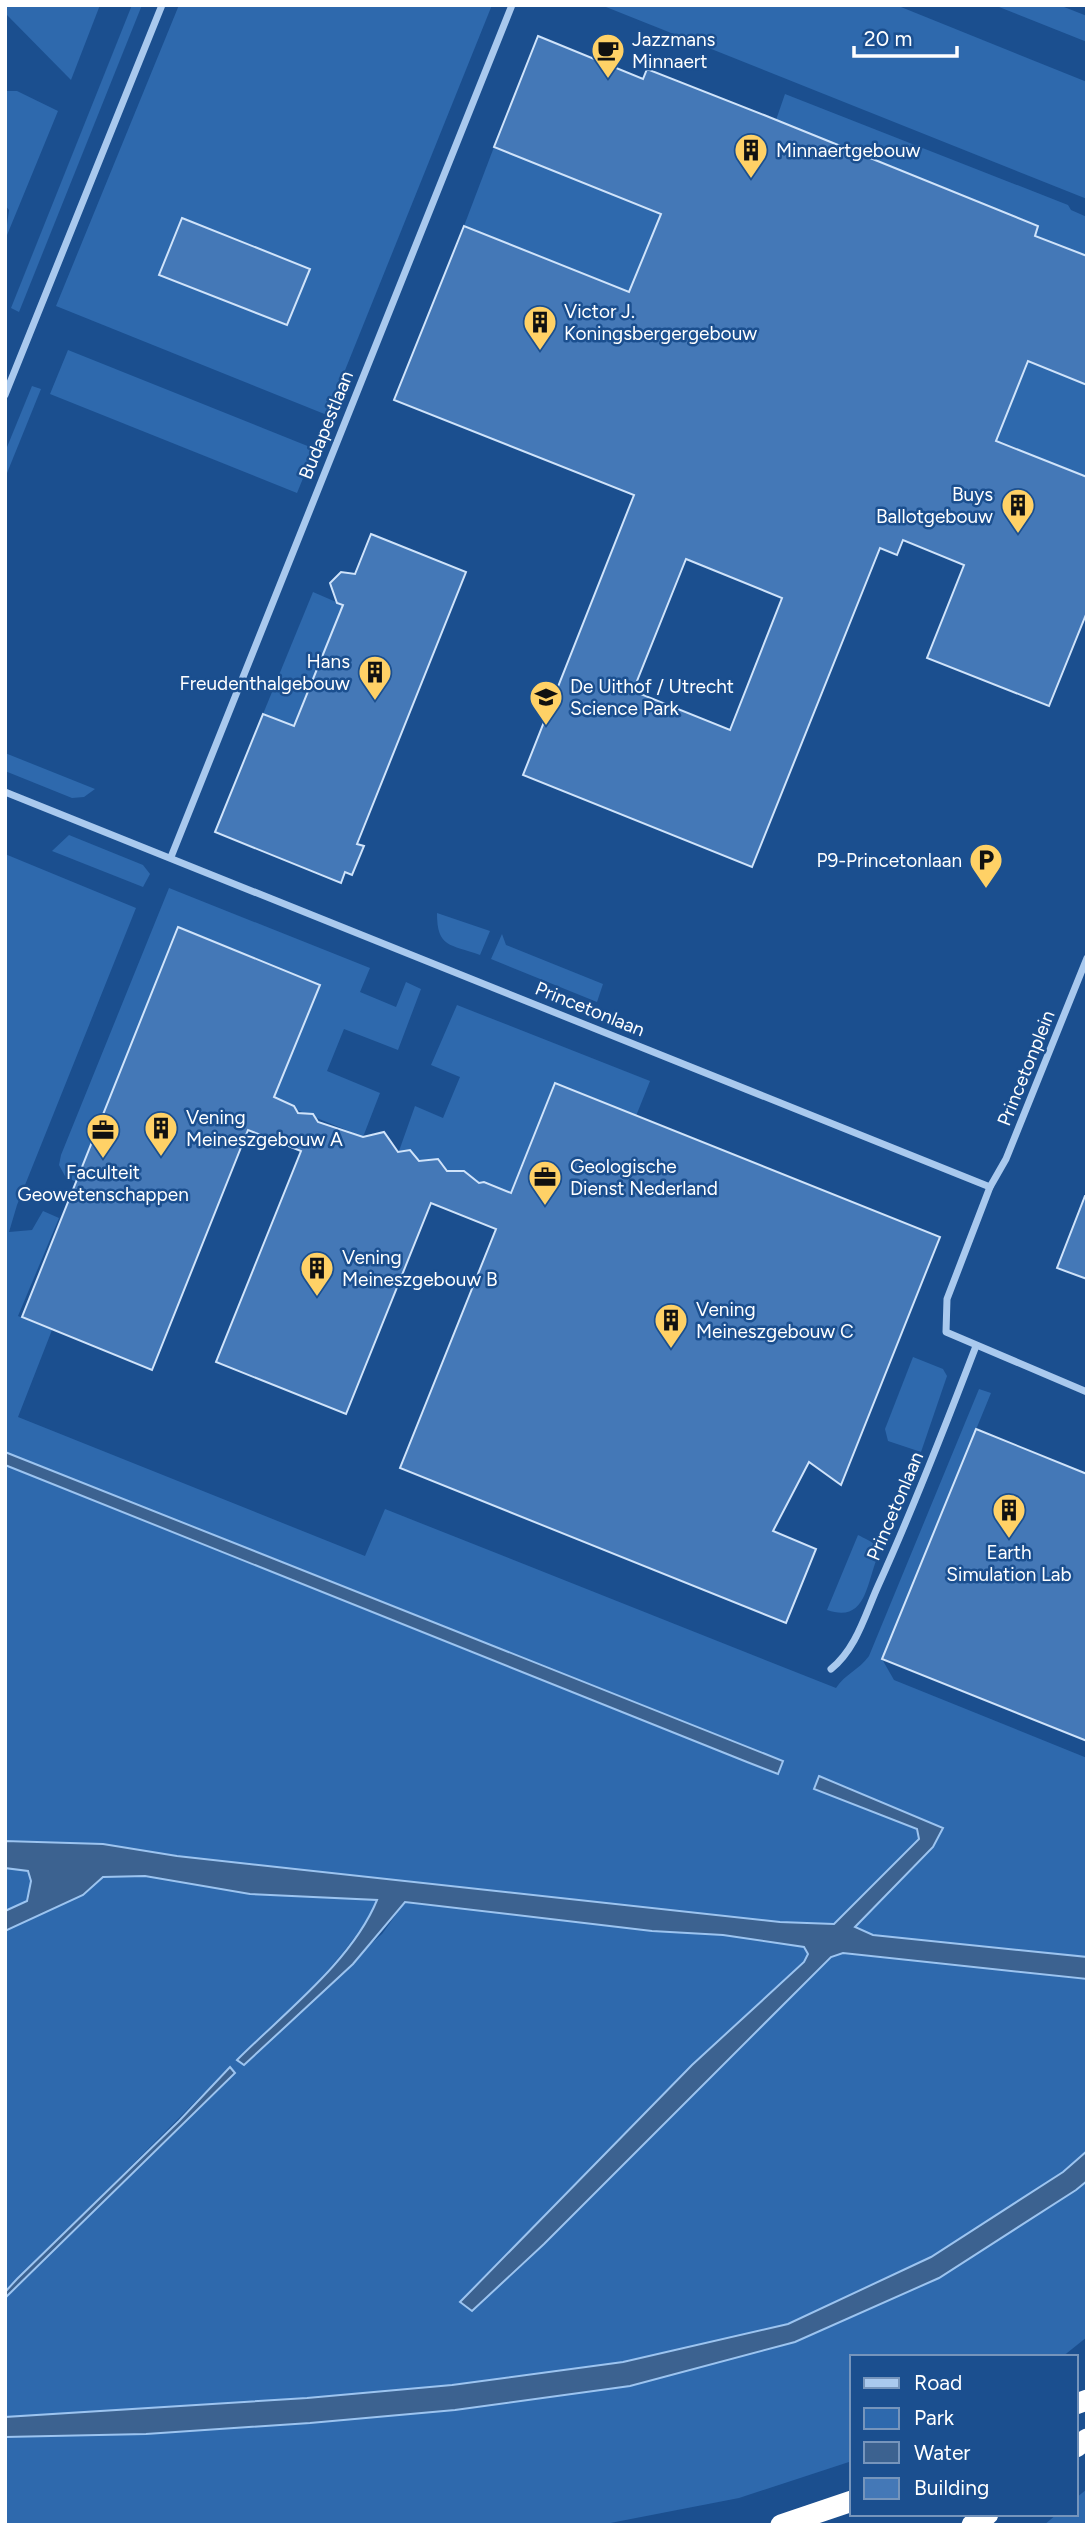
<svg xmlns="http://www.w3.org/2000/svg" width="1092" height="2530" viewBox="0 0 1092 2530" font-family="Figtree,sans-serif">
  <rect width="100%" height="100%" fill="#1b4f8f"/>
  <!-- green -->
  <g fill="#2e69ad">
    <polygon points="5,5 100,5 71,80 5,13"/>
    <polygon points="132,5 142,5 19,312 11,308"/>
    <polygon points="179,5 492,5 327,415 56,306"/>
    <polygon points="601,5 896,5 1087,82 1087,199"/>
    <polygon points="994,5 1059,5 1087,16 1087,42"/>
    <polygon points="5,91 17,91 58,111 5,240 9,210 5,205"/>
    <polygon points="785,94 1068,205 1071,210 1087,217 1087,256 1035,236 1038,226 776,120"/>
    <polygon points="494,147 663,215 629,292 464,226"/>
    <polygon points="68,350 315,449 297,493 50,394"/>
    <polygon points="1028,361 1087,385 1087,477 996,441"/>
    <polygon points="32,386 41,389 5,478 5,452"/>
    <polygon points="313,592 343,605 293,726 263,714"/>
    <polygon points="5,753 95,789 84,797 72,798 5,771"/>
    <polygon points="69,835 143,865 150,874 143,887 52,851"/>
    <path d="M5,854l131,54 -119,297 -8,27 23,-2 11,-19 16,7 -41,98 34,14 -34,87 347,139 20,-47 451,179c9,-14 23,-18 33,-32l110,-267 12,4 -109,266 12,21 193,78v199l-214,-22 -19,-8 79,-80 10,-19 -129,-39 104,40 1,10 -85,85 -54,-2 -603,-66 -74,-12 -98,-3v-376l773,309 5,-12 -778,-310z"/>
    <polygon points="169,888 370,968 360,992 396,1007 406,982 421,989 398,1050 344,1029 327,1071 380,1093 363,1137 273,1100 319,985 178,927 76,1182 65,1176 59,1165 61,1155"/>
    <path d="M437,913l53,18 -10,24c-30,-11 -43,-7 -43,-42z"/>
    <polygon points="502,934 506,945 603,984 597,1002 491,959"/>
    <polygon points="457,1005 650,1081 636,1116 555,1083 509,1196 399,1151 415,1106 443,1118 460,1077 431,1065"/>
    <polygon points="913,1357 943,1369 947,1376 921,1452 888,1441 885,1429"/>
    <path d="M858,1535c12,6 22,9 19,23 -11,29 -12,65 -50,52z"/>
    <polygon points="5,1868 28,1871 31,1881 27,1901 5,1911"/>
    <path d="M145,1876l105,18 128,6c-33,63 -90,110 -140,159l144,-125 23,-32 247,29 71,4 81,12 5,7 -5,8 -112,103 -232,237 12,9 72,-67 287,-287 11,-4 245,26v358l-25,20h-210v104l-113,37 -139,27h-595v-227l230,-225 -5,-6 -225,225v-361l78,-36 20,-18z"/>
    <polygon points="1087,2489 1087,2525 1044,2525 1057,2514 1076,2514 1076,2498"/>
  </g>
  <!-- water -->
  <g fill="#3c6290" stroke="#9cc4f0" stroke-width="2">
    <polygon points="5,1452 783,1761 778,1774 747,1762 5,1465"/>
    <path d="M819,1776l124,52 -10,19 -78,80 18,8 214,22v22l-244,-26 -12,4 -287,287 -72,67 -12,-9 232,-237 112,-103 4,-8 -4,-7 -81,-12 -71,-4 -247,-29 -52,62 -109,101 -7,-5c47,-47 115,-99 140,-160l-127,-6 -105,-18 -42,1 -20,18 -78,36v-20l22,-10 4,-20 -3,-10 -23,-3v-27l98,3 74,12 603,66 54,2 85,-85 -2,-10 -103,-40z"/>
    <polygon points="230,2067 235,2073 5,2298 5,2292 17,2279 179,2121"/>
    <polygon points="1087,2151 1087,2181 1076,2190 939,2278 795,2342 630,2386 455,2410 310,2423 146,2434 5,2437 5,2417 307,2398 452,2385 623,2362 788,2324 931,2257 1063,2172"/>
  </g>
  <!-- building -->
  <g fill="#4478b7" stroke="#cfe3fa" stroke-width="2" fill-rule="evenodd">
    <path d="M538,36l105,43 4,-10 117,46 274,111 -3,10 52,20v129l-59,-24 -32,80 91,36v135l-38,94 -122,-48 37,-93 -61,-25 -6,15 -17,-7 -128,319 -229,-92 111,-280 -240,-95 70,-174 165,66 32,-78 -167,-67zM686,559l96,39 -52,132 -97,-39z"/>
    <polygon points="182,218 310,269 287,325 159,275"/>
    <polygon points="371,534 466,572 357,844 364,846 352,875 345,872 341,883 215,832 263,714 294,726 343,605 337,603 330,583 341,572 355,574"/>
    <polygon points="178,927 320,985 274,1097 294,1106 298,1113 313,1114 318,1122 363,1137 384,1132 398,1152 410,1150 419,1161 438,1159 447,1171 464,1171 479,1183 484,1182 511,1193 555,1083 940,1237 841,1485 809,1462 773,1531 816,1549 786,1623 400,1468 496,1229 431,1203 346,1414 216,1362 301,1151 248,1130 152,1370 22,1317"/>
    <polygon points="1085,1196 1087,1196 1087,1279 1057,1268"/>
    <polygon points="976,1429 1087,1474 1087,1741 882,1659"/>
  </g>
  <g fill="none" stroke-linecap="round" stroke-linejoin="round">
    <!-- street -->
    <g stroke="#a9c9ee" stroke-width="7">
      <polyline points="5,395 162,5"/>
      <polyline points="5,792 990,1187"/>
      <polyline points="171,857 512,5"/>
      <polyline points="1087,958 1006,1159 990,1187 947,1299 946,1332 1087,1392"/>
      <path d="M831,1669c25,-20 34,-54 47,-83 36,-79 67,-159 98,-240"/>
    </g>
    <!-- highway -->
    <g stroke="#fff" stroke-width="21">
      <polyline points="1076,2404 1087,2400"/>
      <polyline points="1076,2447 1087,2439"/>
      <polyline points="781,2525 852,2501"/>
      <polyline points="972,2525 988,2514"/>
    </g>
  </g>
  <!-- icons -->
  <defs>
    <symbol id="cafe-pin" viewBox="-11 -11 22 30"><path d="M0 17L-7.5 6A9.5 9.5 0 1 1 7.5 6Z" fill="#ffd166" stroke="#1b4f8f"/><path d="M-5.5-4.5H6V0H3Q3 3.5 0 3.5H-2.5Q-5.5 3.5-5.5 0ZM3-3.2v2h1.7v-2ZM-6 4.5H4V6H-6Z" fill="#111"/></symbol>
    <symbol id="building-pin" viewBox="-11 -11 22 30"><path d="M0 17L-7.5 6A9.5 9.5 0 1 1 7.5 6Z" fill="#ffd166" stroke="#1b4f8f"/><path d="M-4-6H4V6H1V3H-1V6H-4ZM-2.5-4.3h1.7v1.8h-1.7ZM.8-4.3h1.7v1.8H.8ZM-2.5-1h1.7V.8h-1.7ZM.8-1h1.7V.8H.8Z" fill="#111"/></symbol>
    <symbol id="university-pin" viewBox="-11 -11 22 30"><path d="M0 17L-7.5 6A9.5 9.5 0 1 1 7.5 6Z" fill="#ffd166" stroke="#1b4f8f"/><path d="M0-5L7-2L0 1L-7-2ZM-4 1L0 2.5L4 1V4Q0 6-4 4Z" fill="#111"/></symbol>
    <symbol id="parking-pin" viewBox="-11 -11 22 30"><path d="M0 17L-7.5 6A9.5 9.5 0 1 1 7.5 6Z" fill="#ffd166" stroke="#1b4f8f"/><path d="M-3.5-5.5H1a3.5 3.5 0 0 1 0 7H-1V5.5H-3.5ZM-1-3.4V-.6H.8a1.4 1.4 0 0 0 0-2.8Z" fill="#111"/></symbol>
    <symbol id="office-pin" viewBox="-11 -11 22 30"><path d="M0 17L-7.5 6A9.5 9.5 0 1 1 7.5 6Z" fill="#ffd166" stroke="#1b4f8f"/><path d="M-6-3h4V-5.5h4V-3h4V5H-6ZM-1-4.5V-3h2v-1.5ZM-6 0V1H6V0Z" fill="#111"/></symbol>
  </defs>
  <g fill-rule="evenodd">
    <use href="#cafe-pin" x="589" y="31" width="38" height="52"/>
    <use href="#building-pin" x="732" y="131" width="38" height="52"/>
    <use href="#building-pin" x="521" y="303" width="38" height="52"/>
    <use href="#building-pin" x="999" y="486" width="38" height="52"/>
    <use href="#building-pin" x="356" y="653" width="38" height="52"/>
    <use href="#university-pin" x="527" y="678" width="38" height="52"/>
    <use href="#parking-pin" x="967" y="841" width="38" height="52"/>
    <use href="#building-pin" x="142" y="1109" width="38" height="52"/>
    <use href="#office-pin" x="84" y="1111" width="38" height="52"/>
    <use href="#office-pin" x="526" y="1158" width="38" height="52"/>
    <use href="#building-pin" x="298" y="1249" width="38" height="52"/>
    <use href="#building-pin" x="652" y="1301" width="38" height="52"/>
    <use href="#building-pin" x="990" y="1491" width="38" height="52"/>
  </g>
  <g text-anchor="middle" dominant-baseline="central" stroke-width="5" stroke-linejoin="round" paint-order="stroke">
    <!-- poi labels -->
    <g font-size="19" fill="#fff" stroke="#1b4f8f" text-anchor="start">
      <text x="632" y="39">Jazzmans<tspan x="632" dy="22">Minnaert</tspan></text>
      <text x="776" y="150">Minnaertgebouw</text>
      <text x="564" y="311">Victor J.<tspan x="564" dy="22">Koningsbergergebouw</tspan></text>
      <text x="993" y="494" text-anchor="end">Buys<tspan x="993" dy="22">Ballotgebouw</tspan></text>
      <text x="350" y="661" text-anchor="end">Hans<tspan x="350" dy="22">Freudenthalgebouw</tspan></text>
      <text x="570" y="686">De Uithof / Utrecht<tspan x="570" dy="22">Science Park</tspan></text>
      <text x="962" y="860" text-anchor="end">P9-Princetonlaan</text>
      <text x="186" y="1117">Vening<tspan x="186" dy="22">Meineszgebouw A</tspan></text>
      <text x="570" y="1166">Geologische<tspan x="570" dy="22">Dienst Nederland</tspan></text>
      <text x="103" y="1172" text-anchor="middle">Faculteit<tspan x="103" dy="22">Geowetenschappen</tspan></text>
      <text x="342" y="1257">Vening<tspan x="342" dy="22">Meineszgebouw B</tspan></text>
      <text x="696" y="1309">Vening<tspan x="696" dy="22">Meineszgebouw C</tspan></text>
      <text x="1009" y="1552" text-anchor="middle">Earth<tspan x="1009" dy="22">Simulation Lab</tspan></text>
    </g>
    <!-- street labels -->
    <g font-size="19" fill="#fff" stroke="#1b4f8f">
      <text transform="translate(326 425) rotate(-68)">Budapestlaan</text>
      <text transform="translate(590 1009) rotate(22)">Princetonlaan</text>
      <text transform="translate(1026 1068) rotate(-68)">Princetonplein</text>
      <text transform="translate(895 1506) rotate(-67)">Princetonlaan</text>
    </g>
  </g>
  <!-- border -->
  <rect width="1092" height="2530" fill="none" stroke="#ffffff" stroke-width="14"/>
  <!-- legend -->
  <rect x="850" y="2355" width="228" height="161" fill="#1b4f8f" stroke="#7695bc" stroke-width="2"/>
  <rect x="864" y="2378" width="35" height="10" fill="#a9c9ee" stroke="#7695bc" stroke-width="2"/>
  <text x="914" y="2390" font-size="21" fill="#ffffff">Road</text>
  <rect x="864" y="2408" width="35" height="21" fill="#2e69ad" stroke="#7695bc" stroke-width="2"/>
  <text x="914" y="2425" font-size="21" fill="#ffffff">Park</text>
  <rect x="864" y="2442" width="35" height="21" fill="#3c6290" stroke="#7695bc" stroke-width="2"/>
  <text x="914" y="2460" font-size="21" fill="#ffffff">Water</text>
  <rect x="864" y="2478" width="35" height="21" fill="#4478b7" stroke="#7695bc" stroke-width="2"/>
  <text x="914" y="2495" font-size="21" fill="#ffffff">Building</text>
  <!-- scale -->
  <path d="M854 46v10h103v-10" fill="none" stroke="#ffffff" stroke-width="3.5"/>
  <text x="864" y="46" font-size="21" fill="#ffffff" stroke="#1b4f8f" stroke-width="5" paint-order="stroke">20 m</text>
</svg>
